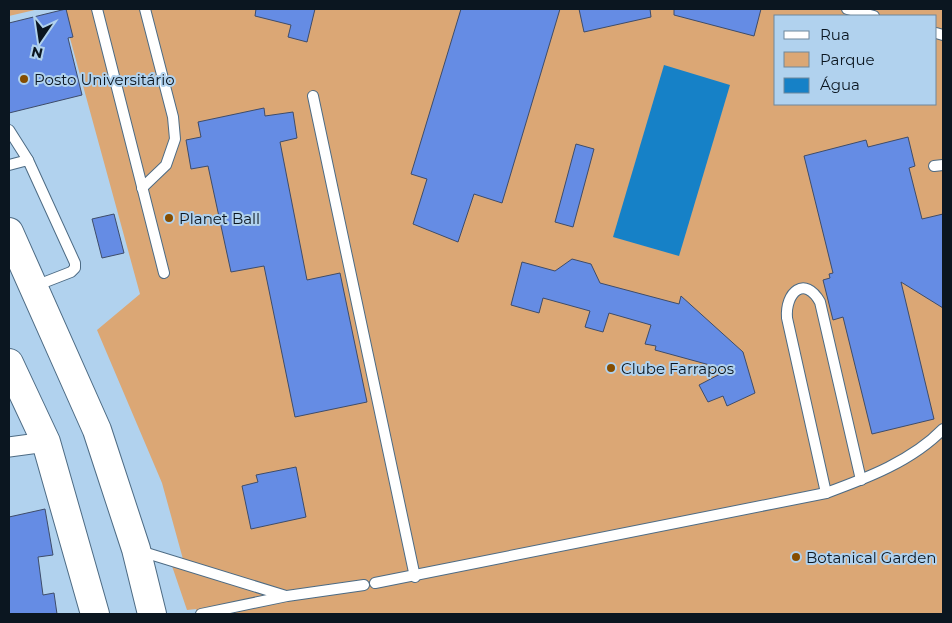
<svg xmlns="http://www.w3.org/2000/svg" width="952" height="623" viewBox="0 0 952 623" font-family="Montserrat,sans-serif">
  <rect width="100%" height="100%" fill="#b1d2ee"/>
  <!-- green -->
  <g fill="#dba775" fill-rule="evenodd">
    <polygon points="9,9 39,9 9,16"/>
    <path d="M62,9h881v605h-745l-2,-5 -9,1 -15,-44 14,4 -24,-87 -65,-153 43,-36zM776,16h160v88h-160z"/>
  </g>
  <!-- water -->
  <polygon fill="#1681c7" points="664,65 730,85 679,256 613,237"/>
  <!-- building -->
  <g fill="#658ce4" stroke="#3e4c69">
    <polygon points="66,9 73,37 68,38 82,95 9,113 9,23"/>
    <polygon points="256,9 315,9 307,42 288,37 291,25 255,16"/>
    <polygon points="461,9 560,9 502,203 474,194 458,242 413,224 427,179 411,174"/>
    <polygon points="579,9 650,9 651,17 584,32"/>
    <polygon points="674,9 761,9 754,36 674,15"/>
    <polygon points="264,108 265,116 293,112 297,138 280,142 307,280 340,273 367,402 295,417 264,266 231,272 208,166 191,169 186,140 201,137 198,122"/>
    <polygon points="908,137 915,166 909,168 922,219 943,214 943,308 901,282 934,419 872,434 843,317 833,320 823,280 830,278 829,274 833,273 804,156 866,140 868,147"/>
    <polygon points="576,144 594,149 573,227 555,222"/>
    <polygon points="114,214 124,253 102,258 92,219"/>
    <polygon points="572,259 591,264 600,283 679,304 681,296 743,352 755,393 727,406 723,396 708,402 699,385 728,370 655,350 656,346 645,344 651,325 609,313 603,332 585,327 590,311 543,298 539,313 511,305 522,262 555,271"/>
    <polygon points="296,467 306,517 251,529 242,486 258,482 256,475"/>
    <polygon points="45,509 53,555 38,557 43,595 54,593 57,614 9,614 9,517"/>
  </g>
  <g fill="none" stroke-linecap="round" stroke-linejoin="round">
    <defs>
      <g id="lane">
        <polyline points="97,9 164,273"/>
        <polyline points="847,9 874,16"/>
        <polyline points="936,33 943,35"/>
        <polyline points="313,96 415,577"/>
        <polyline points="9,130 28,160"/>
        <polyline points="9,165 28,160 75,263 75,268 71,272 35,286"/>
        <polyline points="934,166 943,165"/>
        <polyline points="142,188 166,165 175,139 173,117 145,9"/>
        <path d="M826,493l-39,-175c-2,-26 18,-43 33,-16l41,178"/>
        <polyline points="140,551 286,596"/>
        <path d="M375,583l451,-90c41,-15 86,-32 117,-64"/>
        <polyline points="201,614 287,596 364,585"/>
      </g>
      <polyline id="street" points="9,447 46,442"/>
      <g id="secondary">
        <polyline points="9,232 97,430 136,549 152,614"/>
        <polyline points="9,363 46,442 95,614"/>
      </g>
    </defs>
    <!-- lane casing -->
    <use href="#lane" stroke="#4d6b84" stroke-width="12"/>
    <!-- street casing -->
    <use href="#street" stroke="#4d6b84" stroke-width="21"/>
    <!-- secondary casing -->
    <use href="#secondary" stroke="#4d6b84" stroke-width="30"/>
    <!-- lane -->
    <use href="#lane" stroke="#fff" stroke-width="10"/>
    <!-- street -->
    <use href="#street" stroke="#fff" stroke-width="19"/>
    <!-- secondary -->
    <use href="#secondary" stroke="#fff" stroke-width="28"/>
  </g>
  <!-- markers -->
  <g fill="#854d00" stroke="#b1d2ee" stroke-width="2">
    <circle cx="24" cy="79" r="5"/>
    <circle cx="169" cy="218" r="5"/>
    <circle cx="611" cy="368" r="5"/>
    <circle cx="796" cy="557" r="5"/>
  </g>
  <g text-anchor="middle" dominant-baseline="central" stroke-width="4" stroke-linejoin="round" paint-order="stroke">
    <!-- poi labels -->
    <g font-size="15" fill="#0b1620" stroke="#b1d2ee" text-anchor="start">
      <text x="34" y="79">Posto Universitário</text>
      <text x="179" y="218">Planet Ball</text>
      <text x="621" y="368">Clube Farrapos</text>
      <text x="806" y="557">Botanical Garden</text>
    </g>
  </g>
  <!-- border -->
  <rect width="952" height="623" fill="none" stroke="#0b1620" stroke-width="20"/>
  <!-- legend -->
  <rect x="774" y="15" width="162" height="90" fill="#b1d2ee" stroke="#6f879c"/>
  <rect x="784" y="31" width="25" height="8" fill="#ffffff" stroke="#6f879c"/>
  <text x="820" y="40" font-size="15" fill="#0b1620">Rua</text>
  <rect x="784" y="52" width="25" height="15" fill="#dba775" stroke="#6f879c"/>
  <text x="820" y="65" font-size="15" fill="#0b1620">Parque</text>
  <rect x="784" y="78" width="25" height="15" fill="#1681c7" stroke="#6f879c"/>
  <text x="820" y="90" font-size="15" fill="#0b1620">Água</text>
  <!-- north arrow -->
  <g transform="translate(40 40) rotate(193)" stroke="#b1d2ee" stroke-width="4" paint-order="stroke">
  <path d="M0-4L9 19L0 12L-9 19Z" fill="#0b1620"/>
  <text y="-8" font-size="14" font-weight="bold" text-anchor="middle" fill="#0b1620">N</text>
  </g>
</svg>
